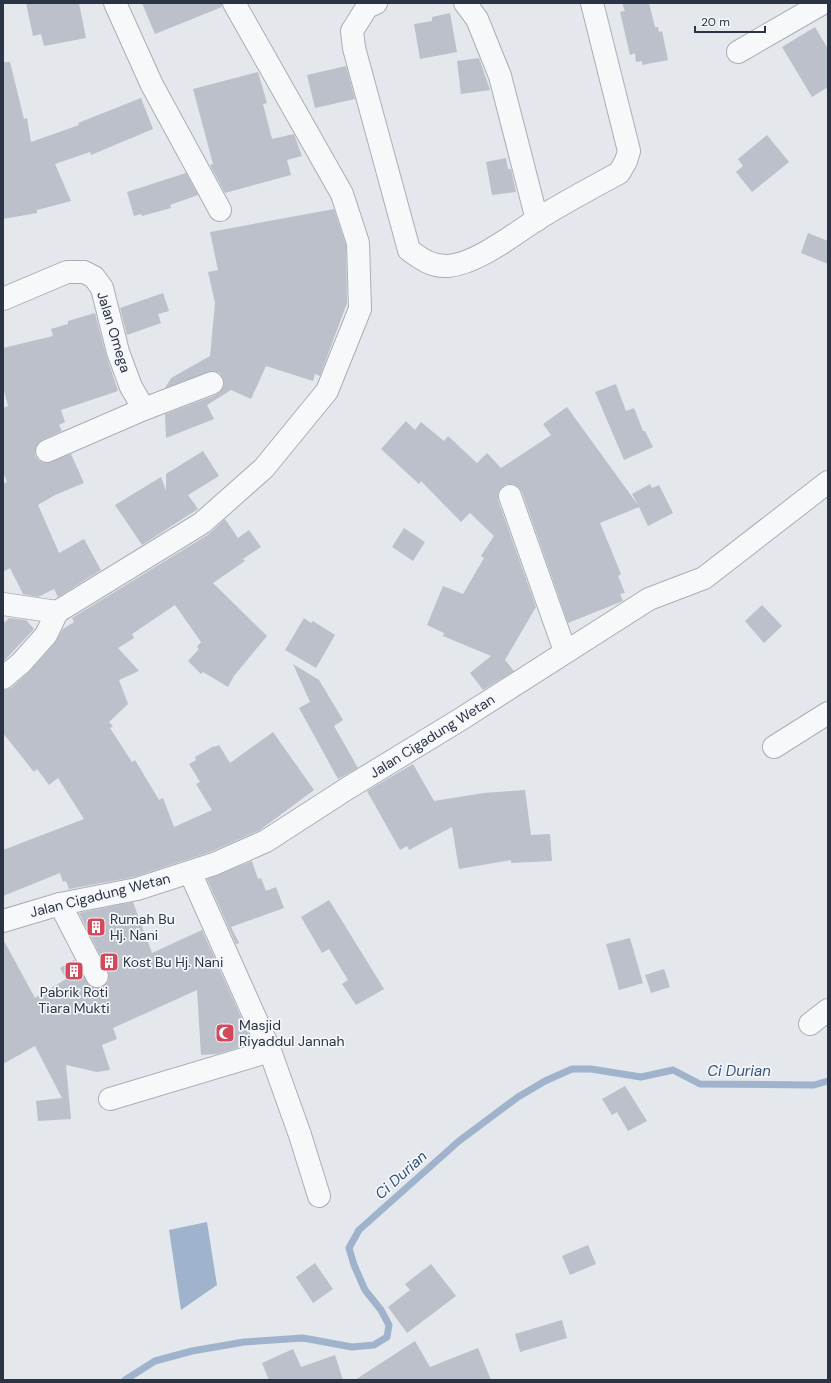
<svg xmlns="http://www.w3.org/2000/svg" width="831" height="1383" viewBox="0 0 831 1383" font-family="'DM Sans',sans-serif">
  <rect width="100%" height="100%" fill="#e4e7ec"/>
  <!-- water -->
  <polygon fill="#9fb4cc" points="207,1222 217,1285 181,1310 169,1230"/>
  <g fill="none" stroke-linecap="round" stroke-linejoin="round">
    <!-- stream -->
    <polyline stroke="#9fb4cc" stroke-width="7" points="125,1380 155,1361 192,1351 244,1342 303,1338 352,1347 374,1345 387,1337 389,1325 381,1310 365,1290 354,1265 349,1248 359,1230 459,1141 518,1097 545,1081 572,1069 591,1069 641,1077 673,1070 700,1084 814,1085 828,1081"/>
  </g>
  <!-- building -->
  <g fill="#bbc0ca">
    <polygon points="26,3 79,3 86,38 44,46 41,34 33,36"/>
    <polygon points="142,3 222,3 222,7 155,34"/>
    <polygon points="622,3 649,3 655,27 658,27 659,32 662,31 668,60 642,65 642,61 636,62 635,53 630,55 620,12 625,11"/>
    <polygon points="450,13 457,52 420,59 414,24 432,21 432,17"/>
    <polygon points="815,27 828,49 828,87 812,97 782,47"/>
    <polygon points="479,58 490,90 461,94 457,61"/>
    <polygon points="3,62 10,62 24,119 27,118 31,142 79,125 78,123 141,98 153,129 91,155 90,152 55,164 71,201 37,210 37,213 3,219"/>
    <polygon points="346,66 355,99 315,108 307,75"/>
    <polygon points="258,72 267,103 263,104 272,139 294,134 302,156 287,160 291,175 225,193 210,165 213,164 193,89"/>
    <polygon points="767,135 789,162 752,192 736,172 743,166 738,159"/>
    <polygon points="506,158 508,169 511,169 516,192 492,195 486,162"/>
    <polygon points="186,173 198,195 170,205 171,208 142,216 141,214 134,216 127,192"/>
    <polygon points="334,209 346,245 347,303 320,376 315,374 313,381 266,366 251,399 231,390 207,405 214,419 166,438 165,414 216,395 221,391 224,385 223,378 220,373 214,371 165,388 171,378 210,356 215,303 208,272 218,270 210,232"/>
    <polygon points="808,233 828,241 828,264 801,253"/>
    <polygon points="163,293 169,311 158,314 161,323 127,335 120,308"/>
    <polygon points="95,313 106,355 118,391 61,410 65,422 59,425 62,431 42,440 37,444 35,450 35,456 39,461 46,463 71,454 84,483 55,495 38,505 59,553 84,539 101,570 58,597 54,589 38,597 23,594 10,568 3,572 3,484 7,482 3,472 3,408 8,406 3,387 3,348 53,336 51,329 68,324 68,321"/>
    <polygon points="616,384 626,411 634,408 643,431 645,431 653,447 624,460 595,392"/>
    <polygon points="567,407 638,505 632,494 650,484 652,488 659,485 673,513 648,526 639,507 600,523 621,574 618,576 625,593 620,594 623,601 568,623 522,492 518,487 513,484 506,484 501,488 498,493 498,500 536,607 505,660 514,671 483,690 470,673 491,656 443,636 444,633 427,625 443,586 463,594 484,558 481,556 494,536 470,513 461,522 421,481 419,484 381,449 406,421 415,430 421,422 444,441 448,436 477,463 487,453 501,468 551,435 543,424"/>
    <polygon points="203,451 219,476 188,495 198,509 142,545 115,505 161,477 166,491 166,474"/>
    <polygon points="225,519 238,538 249,530 261,547 243,559 245,561 213,583 267,636 234,676 228,687 203,672 201,674 188,661 199,649 197,647 201,642 175,605 132,634 134,638 118,648 139,671 119,680 128,704 109,722 113,726 110,728 132,762 135,760 159,800 163,798 174,827 212,810 196,784 200,782 189,764 196,760 195,757 214,746 214,747 219,745 230,763 273,732 314,790 260,830 210,852 134,877 69,889 66,881 63,882 60,873 3,896 3,850 84,819 58,778 49,785 37,769 34,772 3,733 3,690 11,688 30,671 55,643 63,629 74,622 72,618 209,534"/>
    <polygon points="404,528 425,542 413,561 392,547"/>
    <polygon points="762,605 782,626 764,643 745,621"/>
    <polygon points="9,618 26,620 34,629 3,662 3,624"/>
    <polygon points="304,618 311,623 313,621 335,635 316,668 285,650"/>
    <polygon points="293,664 319,680 343,720 334,726 358,768 338,779 299,708 310,702"/>
    <polygon points="413,764 434,801 484,793 525,790 531,835 550,834 552,861 511,863 511,860 459,869 452,827 409,850 407,846 400,850 367,791"/>
    <polygon points="252,861 258,879 261,878 266,891 276,887 284,908 231,927 239,943 236,944 207,879"/>
    <polygon points="329,900 384,989 356,1005 342,984 348,980 329,949 322,953 301,917"/>
    <polygon points="133,902 152,953 202,930 250,1037 251,1044 217,1054 201,1055 197,990 113,1028 117,1039 102,1045 110,1070 97,1072 66,1065 71,1119 38,1121 36,1101 62,1098 35,1046 3,1064 3,939 35,998 66,979 60,968 74,960 90,986 96,988 102,987 108,982 109,977 108,971 79,913"/>
    <polygon points="630,938 643,983 619,990 606,944"/>
    <polygon points="664,969 670,987 651,993 645,975"/>
    <polygon points="625,1086 647,1121 628,1131 617,1112 612,1115 602,1099"/>
    <polygon points="588,1245 596,1264 570,1275 562,1256"/>
    <polygon points="315,1263 333,1289 313,1303 296,1277"/>
    <polygon points="431,1264 456,1296 407,1333 388,1307 410,1290 405,1284"/>
    <polygon points="562,1320 567,1338 520,1352 515,1334"/>
    <polygon points="415,1341 430,1367 478,1348 491,1380 355,1380"/>
    <polygon points="293,1349 301,1367 335,1355 343,1380 269,1380 262,1363"/>
  </g>
  <g fill="none" stroke-linecap="round" stroke-linejoin="round">
    <defs>
      <g id="minor">
        <polyline points="115,3 152,85 220,210"/>
        <path d="M376,3l-9,4 -15,24 2,17 55,202c12,9 23,17 39,16 28,-2 65,-31 88,-46 27,-17 55,-32 83,-47l7,-12 3,-10 -37,-148"/>
        <polyline points="465,3 477,19 500,76 537,220"/>
        <polyline points="738,52 823,3"/>
        <polyline points="3,299 67,272 84,272 94,277 102,288 118,352 131,387 144,409 212,383"/>
        <polyline points="47,451 144,409"/>
        <polyline points="510,496 565,651"/>
        <polyline points="3,604 57,612 46,635 21,663 3,678"/>
        <polyline points="57,612 202,523 264,468 327,391 360,309 358,243 342,194 234,3"/>
        <polyline points="774,747 828,713"/>
        <polyline points="190,872 270,1051 300,1135 319,1196"/>
        <polyline points="60,904 97,976"/>
        <polyline points="3,921 60,904 137,889 214,864 266,841 348,788 461,719 649,599 704,578 828,482"/>
        <polyline points="810,1024 828,1010"/>
        <polyline points="110,1099 270,1051"/>
      </g>
    </defs>
    <!-- minor casing -->
    <use href="#minor" stroke="#a9aeb7" stroke-width="24"/>
    <!-- minor -->
    <use href="#minor" stroke="#f7f8fa" stroke-width="22"/>
  </g>
  <!-- icons -->
  <defs>
    <symbol id="building-square" viewBox="-11 -11 22 22"><rect x="-9" y="-9" width="18" height="18" rx="4" fill="#d1495b" stroke="#f4f6f9"/><path d="M-4-6H4V6H1V3H-1V6H-4ZM-2.5-4.3h1.7v1.8h-1.7ZM.8-4.3h1.7v1.8H.8ZM-2.5-1h1.7V.8h-1.7ZM.8-1h1.7V.8H.8Z" fill="#fff"/></symbol>
    <symbol id="mosque-square" viewBox="-11 -11 22 22"><rect x="-9" y="-9" width="18" height="18" rx="4" fill="#d1495b" stroke="#f4f6f9"/><path d="M3.5-4.9A6 6 0 1 0 3.5 4.9A5 5 0 1 1 3.5-4.9Z" fill="#fff"/></symbol>
  </defs>
  <g fill-rule="evenodd">
    <use href="#building-square" x="85" y="916" width="22" height="22"/>
    <use href="#building-square" x="98" y="951" width="22" height="22"/>
    <use href="#building-square" x="63" y="960" width="22" height="22"/>
    <use href="#mosque-square" x="214" y="1022" width="22" height="22"/>
  </g>
  <g text-anchor="middle" dominant-baseline="central" stroke-width="3.5" stroke-linejoin="round" paint-order="stroke">
    <!-- street labels -->
    <g font-size="14" fill="#2b3445" stroke="#f4f6f9">
      <text transform="translate(114 332) rotate(73)">Jalan Omega</text>
      <text transform="translate(432 736) rotate(-32)">Jalan Cigadung Wetan</text>
      <text transform="translate(100 895) rotate(-14)">Jalan Cigadung Wetan</text>
    </g>
    <!-- poi labels -->
    <g font-size="14" fill="#2b3445" stroke="#f4f6f9" text-anchor="start">
      <text x="110" y="919">Rumah Bu<tspan x="110" dy="16">Hj. Nani</tspan></text>
      <text x="123" y="962">Kost Bu Hj. Nani</text>
      <text x="74" y="992" text-anchor="middle">Pabrik Roti<tspan x="74" dy="16">Tiara Mukti</tspan></text>
      <text x="239" y="1025">Masjid<tspan x="239" dy="16">Riyaddul Jannah</tspan></text>
    </g>
    <!-- water labels -->
    <g font-size="15" font-style="italic" fill="#34527a" stroke="#f4f6f9">
      <text x="739" y="1071">Ci Durian</text>
      <text transform="translate(401 1175) rotate(-42)">Ci Durian</text>
    </g>
  </g>
  <!-- border -->
  <rect width="831" height="1383" fill="none" stroke="#2b3445" stroke-width="8"/>
  <!-- scale -->
  <path d="M695 26v6h70v-6" fill="none" stroke="#2b3445" stroke-width="2"/>
  <text x="701" y="26" font-size="12" fill="#2b3445" stroke="#f4f6f9" stroke-width="3" paint-order="stroke">20 m</text>
</svg>
